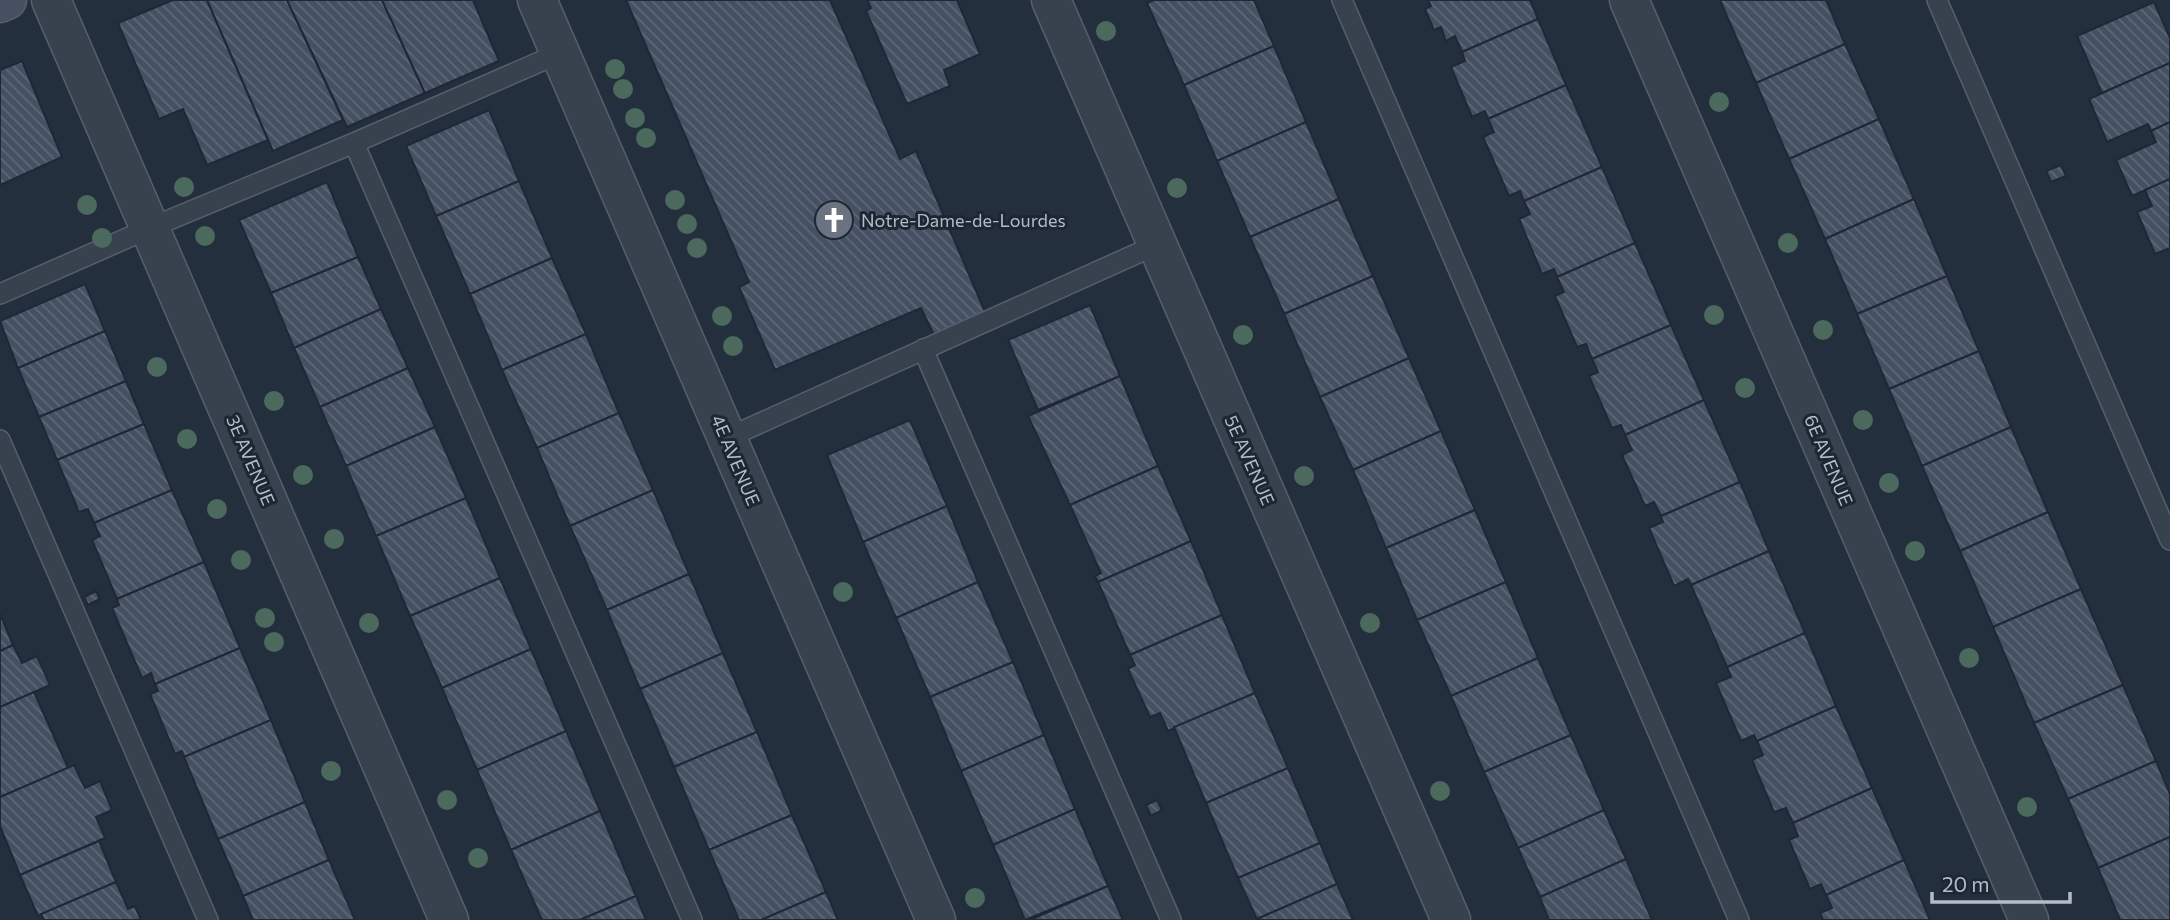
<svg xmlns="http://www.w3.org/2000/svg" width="2170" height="920" viewBox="0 0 2170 920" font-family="Commissioner,sans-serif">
  <defs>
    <pattern id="building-back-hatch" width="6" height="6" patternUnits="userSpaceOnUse" patternTransform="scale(1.75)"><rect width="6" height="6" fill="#455162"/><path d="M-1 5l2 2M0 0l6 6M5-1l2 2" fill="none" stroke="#5d6877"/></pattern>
  </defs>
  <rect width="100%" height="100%" fill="#242f3e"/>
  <!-- building -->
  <g fill="url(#building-back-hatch)" stroke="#1f2835" stroke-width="2">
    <polygon points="173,0 207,0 268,140 207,165 183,109 159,119 118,23"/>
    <polygon points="207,0 287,0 343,120 273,151"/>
    <polygon points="287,0 382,0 425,93 347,127"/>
    <polygon points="382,0 473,0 499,61 425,93"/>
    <polygon points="626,0 830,0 900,159 916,151 985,312 934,335 921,308 775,370 739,287 749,282"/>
    <polygon points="867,0 957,0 980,54 944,70 950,86 907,104 866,11 871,8"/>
    <polygon points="1154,0 1254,0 1274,46 1184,85 1147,3"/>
    <polygon points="1428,0 1530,0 1538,19 1462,52 1455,36 1446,41 1441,27 1434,30 1425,9 1431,6"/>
    <polygon points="1720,0 1826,0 1845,44 1756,83"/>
    <polygon points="2154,2 2170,38 2170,63 2102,93 2077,36"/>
    <polygon points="1538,19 1566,85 1488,119 1485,111 1472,117 1451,67 1465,61 1462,52"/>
    <polygon points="1845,44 1879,119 1789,159 1756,83"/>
    <polygon points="1274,46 1306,122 1217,161 1184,85"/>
    <polygon points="22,61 62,157 0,185 0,70"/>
    <polygon points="2170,63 2170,122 2151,131 2148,124 2107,142 2089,99"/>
    <polygon points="1566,85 1602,167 1524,201 1520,191 1509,196 1483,137 1494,132 1488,119"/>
    <polygon points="489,110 519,181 436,216 406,146"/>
    <polygon points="1879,119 1914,199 1825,239 1789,159"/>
    <polygon points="1306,122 1339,199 1250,237 1217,161"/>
    <polygon points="2170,122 2170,179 2132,196 2116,160 2156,142 2151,131"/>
    <polygon points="2061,165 2066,176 2051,182 2046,171"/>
    <polygon points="1602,167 1635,243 1557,277 1554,269 1542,274 1519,219 1530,214 1524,201"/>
    <polygon points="2170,179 2170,248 2155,254 2137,212 2152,206 2145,190"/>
    <polygon points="519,181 552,258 470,294 436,216"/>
    <polygon points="327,182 358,257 271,293 239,220"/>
    <polygon points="1339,199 1373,276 1284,314 1250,237"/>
    <polygon points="1914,199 1947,276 1857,314 1825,239"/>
    <polygon points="1635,243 1671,325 1592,359 1586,344 1577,347 1555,296 1564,292 1557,277"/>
    <polygon points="358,257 381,309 294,348 271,293"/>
    <polygon points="552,258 586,334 502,370 470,294"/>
    <polygon points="1373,276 1409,358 1320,397 1284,314"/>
    <polygon points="1947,276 1979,351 1889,389 1857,314"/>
    <polygon points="85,284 105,331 18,368 0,321"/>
    <polygon points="1090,305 1120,376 1038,410 1008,340"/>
    <polygon points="381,309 408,368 320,407 294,348"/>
    <polygon points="1671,325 1704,400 1625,435 1621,425 1612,428 1589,376 1598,372 1592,359"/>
    <polygon points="105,331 126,381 39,417 18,368"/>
    <polygon points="586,334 619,413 537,448 502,370"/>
    <polygon points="1979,351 2011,427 1922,466 1889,389"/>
    <polygon points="1409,358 1441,431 1353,470 1320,397"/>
    <polygon points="408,368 435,427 346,466 320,407"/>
    <polygon points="1120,376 1158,466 1070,505 1028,416"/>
    <polygon points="126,381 144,424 57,460 39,417"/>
    <polygon points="1704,400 1740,482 1661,516 1654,502 1645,506 1622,455 1632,450 1625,435"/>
    <polygon points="619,413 653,490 570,526 537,448"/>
    <polygon points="910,420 947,506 863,542 827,455"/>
    <polygon points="144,424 172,490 94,523 88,509 79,512 57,460"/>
    <polygon points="435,427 466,498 376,536 346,466"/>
    <polygon points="2011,427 2048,512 1960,551 1922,466"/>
    <polygon points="1441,431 1475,510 1386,548 1353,470"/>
    <polygon points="1158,466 1191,541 1098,582 1095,576 1101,573 1070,505"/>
    <polygon points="1740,482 1769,551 1691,585 1688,579 1674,586 1649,528 1663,522 1661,516"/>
    <polygon points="172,490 204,562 117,599 92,540 100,536 94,523"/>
    <polygon points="653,490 689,574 607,610 570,526"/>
    <polygon points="466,498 500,578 410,616 376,536"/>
    <polygon points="947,506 978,582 896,618 863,542"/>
    <polygon points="1475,510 1506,582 1417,620 1386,548"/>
    <polygon points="2048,512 2081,589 1993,627 1960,551"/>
    <polygon points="1191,541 1222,615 1130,655 1098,582"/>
    <polygon points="1769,551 1805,633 1727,667 1691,585"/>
    <polygon points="204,562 240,648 155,684 151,673 142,678 112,608 119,605 117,599"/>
    <polygon points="689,574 723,653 640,689 607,610"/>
    <polygon points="500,578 531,649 442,688 410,616"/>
    <polygon points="978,582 1013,662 930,697 896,618"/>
    <polygon points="1506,582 1538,658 1451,696 1417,620"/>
    <polygon points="2081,589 2123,685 2034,723 1993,627"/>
    <polygon points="96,591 100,599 88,605 84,597"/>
    <polygon points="0,614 13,645 0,651"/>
    <polygon points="1222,615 1255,693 1168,731 1160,713 1150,717 1128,669 1135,665 1130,655"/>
    <polygon points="1805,633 1836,706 1757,741 1754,735 1741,741 1716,683 1731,677 1727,667"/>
    <polygon points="13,645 22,663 37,656 50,685 0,707 0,651"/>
    <polygon points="240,648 271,720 184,757 182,751 175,754 150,694 158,691 155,684"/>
    <polygon points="531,649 566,731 477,770 442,688"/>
    <polygon points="723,653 757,732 674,767 640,689"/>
    <polygon points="1538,658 1571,735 1484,772 1451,696"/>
    <polygon points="1013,662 1044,735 961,771 930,697"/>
    <polygon points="2123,685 2156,761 2068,799 2034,723"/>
    <polygon points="34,692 68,768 0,797 0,707"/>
    <polygon points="1255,693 1288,768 1206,803 1174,727"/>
    <polygon points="1836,706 1872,788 1793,823 1786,808 1774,812 1752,760 1763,755 1757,741"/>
    <polygon points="271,720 305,802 218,839 184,757"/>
    <polygon points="566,731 600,811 511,850 477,770"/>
    <polygon points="757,732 792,815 709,850 674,767"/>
    <polygon points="1044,735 1075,809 993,845 961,771"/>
    <polygon points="1571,735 1604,810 1518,848 1484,772"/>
    <polygon points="2156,761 2170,794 2170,837 2098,868 2068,799"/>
    <polygon points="74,765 85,788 100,781 112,810 96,817 105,838 20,875 0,826 0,797"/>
    <polygon points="1288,768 1320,843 1238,878 1206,803"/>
    <polygon points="1872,788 1904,860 1826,895 1821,884 1810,889 1789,840 1798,836 1793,823"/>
    <polygon points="1157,800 1162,810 1151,816 1146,805"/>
    <polygon points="305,802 329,860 243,896 218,839"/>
    <polygon points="1075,809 1108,886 1025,920 993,845"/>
    <polygon points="1604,810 1626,859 1540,897 1518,848"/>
    <polygon points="600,811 636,896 580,920 542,920 511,850"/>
    <polygon points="792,815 826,892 761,920 739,920 709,850"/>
    <polygon points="2170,837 2170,920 2120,920 2098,868"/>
    <polygon points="99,841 116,882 38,916 20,875"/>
    <polygon points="1320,843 1337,884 1257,919 1238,878"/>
    <polygon points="1626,859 1652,920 1549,920 1540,897"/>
    <polygon points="329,860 355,920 253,920 243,896"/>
    <polygon points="1904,860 1930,920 1823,920 1820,913 1832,908 1826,895"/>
    <polygon points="116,882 128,909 135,906 141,920 44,920 41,914"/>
    <polygon points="1337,884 1353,920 1257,920 1257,919"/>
    <polygon points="1108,886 1123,920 1030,920"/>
    <polygon points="826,892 838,920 761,920"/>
    <polygon points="636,896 646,920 580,920"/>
  </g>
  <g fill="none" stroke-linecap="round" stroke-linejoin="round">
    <defs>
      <g id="lane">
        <polyline points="1342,0 1739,920"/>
        <polyline points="1937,0 2170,540"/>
        <polyline points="354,143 692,920"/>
        <polyline points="0,294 150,228 354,143 560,53"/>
        <polyline points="923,349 1171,920"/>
        <polyline points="727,438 1156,245"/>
        <polyline points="0,440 208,920"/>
      </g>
      <g id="street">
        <polyline points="51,0 449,920"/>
        <polyline points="537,0 936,920"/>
        <polyline points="1051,0 1451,920"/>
        <polyline points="1629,0 2029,920"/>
      </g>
      <polyline id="secondary" points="0,3 7,0"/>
    </defs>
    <!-- lane casing -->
    <use href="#lane" stroke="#565f6c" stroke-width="22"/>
    <!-- street casing -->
    <use href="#street" stroke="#565f6c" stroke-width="41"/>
    <!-- secondary casing -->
    <use href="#secondary" stroke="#565f6c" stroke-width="41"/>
    <!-- lane -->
    <use href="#lane" stroke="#38414e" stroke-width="19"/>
    <!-- street -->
    <use href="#street" stroke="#38414e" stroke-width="38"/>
    <!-- secondary -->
    <use href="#secondary" stroke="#465061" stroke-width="38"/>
  </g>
  <!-- trees -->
  <g fill="#4b6a5d">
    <circle cx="1106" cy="31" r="10"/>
    <circle cx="615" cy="69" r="10"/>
    <circle cx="623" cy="89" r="10"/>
    <circle cx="1719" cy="102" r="10"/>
    <circle cx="635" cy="118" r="10"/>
    <circle cx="646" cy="138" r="10"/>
    <circle cx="184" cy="187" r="10"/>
    <circle cx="1177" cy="188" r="10"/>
    <circle cx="675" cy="200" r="10"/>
    <circle cx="87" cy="205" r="10"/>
    <circle cx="687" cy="224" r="10"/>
    <circle cx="205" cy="236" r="10"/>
    <circle cx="102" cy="238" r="10"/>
    <circle cx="1788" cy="243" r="10"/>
    <circle cx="697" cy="248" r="10"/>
    <circle cx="1714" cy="315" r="10"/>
    <circle cx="722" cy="316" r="10"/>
    <circle cx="1823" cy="330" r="10"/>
    <circle cx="1243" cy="335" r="10"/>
    <circle cx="733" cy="346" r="10"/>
    <circle cx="157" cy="367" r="10"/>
    <circle cx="1745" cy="388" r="10"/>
    <circle cx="274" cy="401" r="10"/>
    <circle cx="1863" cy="420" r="10"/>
    <circle cx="187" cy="439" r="10"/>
    <circle cx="303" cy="475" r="10"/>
    <circle cx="1304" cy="476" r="10"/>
    <circle cx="1889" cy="483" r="10"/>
    <circle cx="217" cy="509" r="10"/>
    <circle cx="334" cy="539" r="10"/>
    <circle cx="1915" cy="551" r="10"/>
    <circle cx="241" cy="560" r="10"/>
    <circle cx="843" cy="592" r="10"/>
    <circle cx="265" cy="618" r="10"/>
    <circle cx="369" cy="623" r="10"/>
    <circle cx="1370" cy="623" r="10"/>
    <circle cx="274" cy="642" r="10"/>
    <circle cx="1969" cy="658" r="10"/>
    <circle cx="331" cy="771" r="10"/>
    <circle cx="1440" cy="791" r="10"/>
    <circle cx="447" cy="800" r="10"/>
    <circle cx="2027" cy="807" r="10"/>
    <circle cx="478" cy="858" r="10"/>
    <circle cx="975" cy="898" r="10"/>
  </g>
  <!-- icons -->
  <defs>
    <symbol id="church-disc" viewBox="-11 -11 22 22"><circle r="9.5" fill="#6b7280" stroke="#1d2633"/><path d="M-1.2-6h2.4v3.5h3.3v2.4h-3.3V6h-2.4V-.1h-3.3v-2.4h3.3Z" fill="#fff"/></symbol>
  </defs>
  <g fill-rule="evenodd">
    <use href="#church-disc" x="812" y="198" width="44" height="44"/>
  </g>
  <g text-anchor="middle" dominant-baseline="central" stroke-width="6" stroke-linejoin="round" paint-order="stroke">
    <!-- poi labels -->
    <g font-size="18" fill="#b4bcc9" stroke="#1d2633" text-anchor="start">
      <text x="861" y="220">Notre-Dame-de-Lourdes</text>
    </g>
    <!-- street labels -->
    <g font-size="18" fill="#b4bcc9" stroke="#1d2633">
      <text transform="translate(251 460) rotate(67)">3E AVENUE</text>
      <text transform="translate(736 460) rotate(67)">4E AVENUE</text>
      <text transform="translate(1250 460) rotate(66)">5E AVENUE</text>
      <text transform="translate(1829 460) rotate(67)">6E AVENUE</text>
    </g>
  </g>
  <!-- scale -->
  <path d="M1932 892v10h138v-10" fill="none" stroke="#b4bcc9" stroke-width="3.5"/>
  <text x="1942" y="892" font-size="21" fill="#b4bcc9" stroke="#1d2633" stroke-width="5" paint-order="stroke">20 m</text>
</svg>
